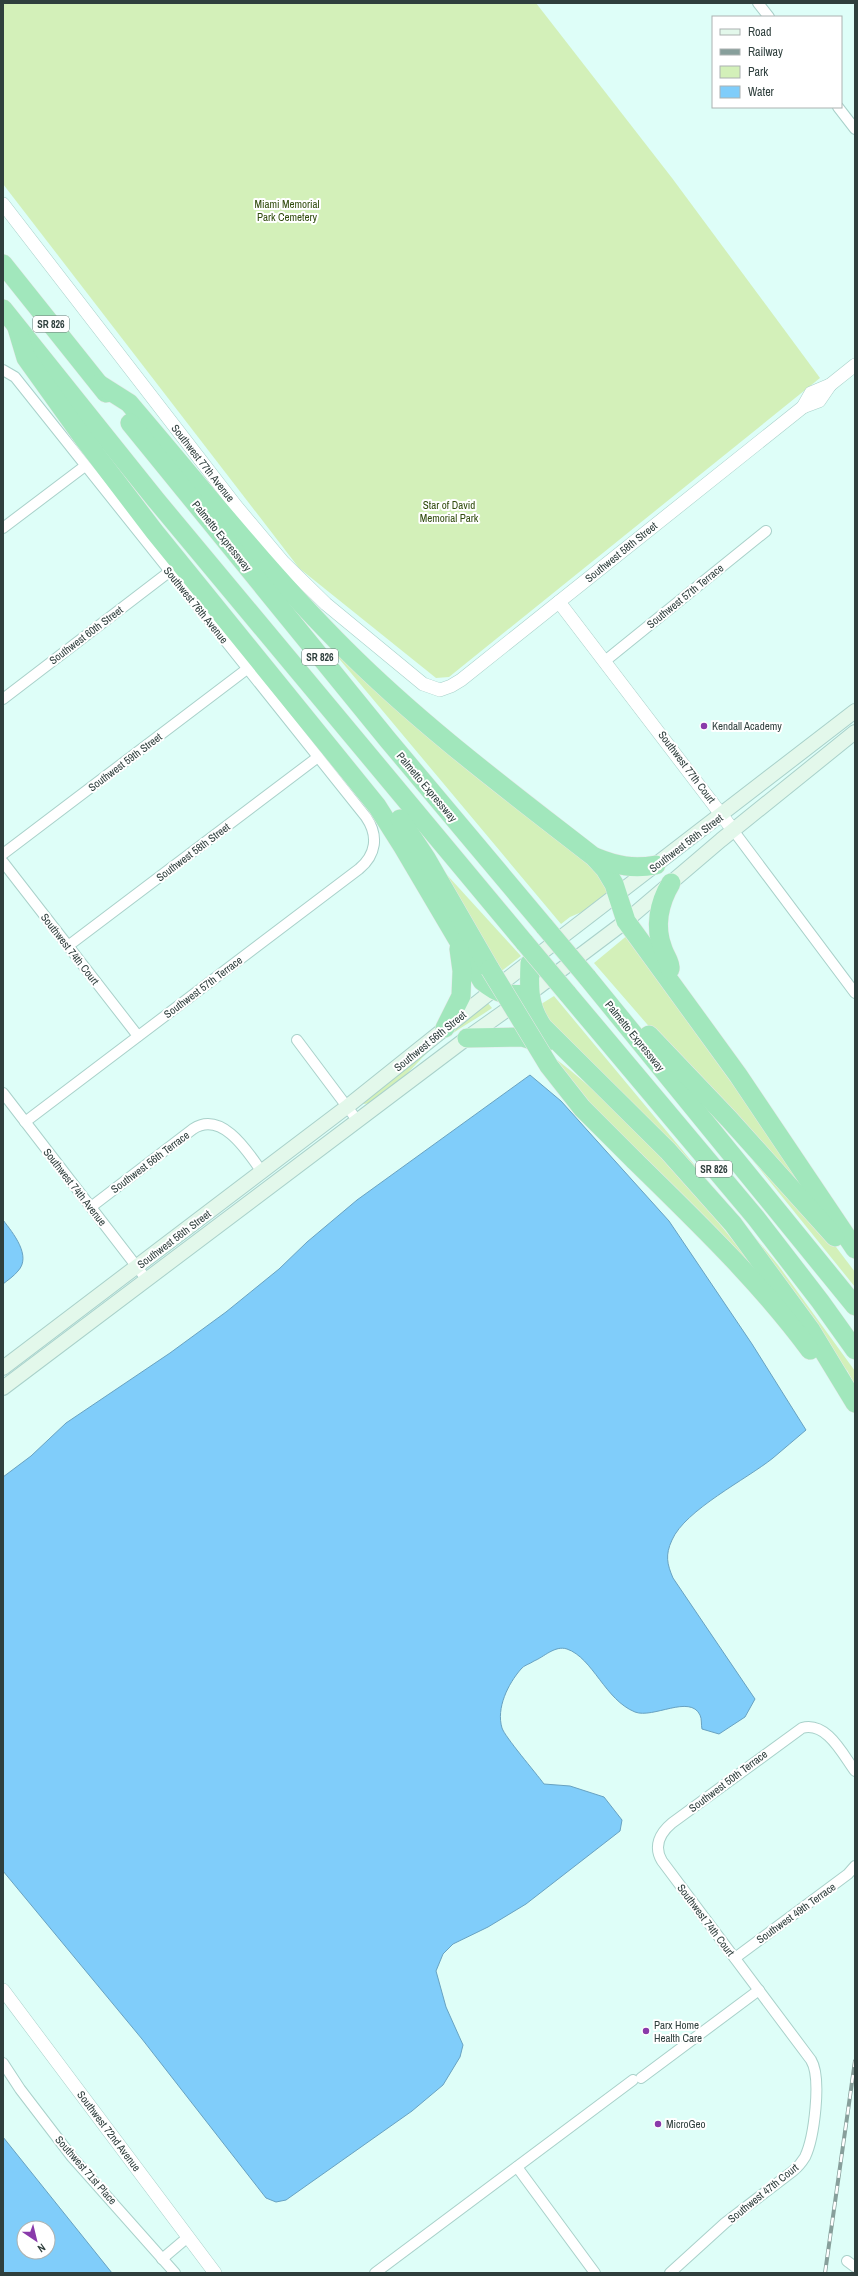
<svg xmlns="http://www.w3.org/2000/svg" width="858" height="2276" viewBox="0 0 858 2276" font-family="'Archivo Narrow',sans-serif">
  <rect width="100%" height="100%" fill="#defef8"/>
  <!-- green -->
  <g fill="#d3f0b9">
    <polygon points="3,3 536,3 672,178 820,378 449,677 436,678 299,568 3,184"/>
    <polygon points="305,618 599,873 609,892 591,908 570,917 561,924"/>
    <polygon points="438,865 521,956 499,973"/>
    <polygon points="629,934 731,1082 781,1149 812,1197 653,1031 594,963"/>
    <polygon points="554,996 778,1265 855,1371 855,1385 847,1370 842,1369 808,1315 555,1032 538,1006"/>
    <path d="M487,1002l5,6c-20,14 -47,28 -64,44 -13,12 -47,54 -66,52z"/>
    <path d="M556,1059c86,67 154,151 220,236l-184,-186z"/>
    <polygon points="746,1152 833,1243 855,1272 855,1287"/>
  </g>
  <!-- water -->
  <g fill="#80cdfa" stroke="#68a2c1" fill-rule="evenodd">
    <path d="M530,1075l31,26 108,120 83,123 54,86c-11,9 -22,19 -33,28 -26,21 -88,52 -101,82 -7,15 -5,24 1,38l82,121 -10,18 -26,17 -17,-5c-1,-4 0,-10 -2,-14 -10,-21 -47,4 -65,-3 -30,-12 -42,-54 -68,-63 -12,-4 -23,8 -33,12 -4,3 -10,4 -13,8 -13,15 -25,39 -19,59 3,9 34,45 42,56l26,2 34,11 18,23 -2,11 -94,73 -38,23 -35,17 -10,10 -7,17 10,36 17,38 -3,12 -17,28 -31,26 -126,89 -10,2 -10,-4 -124,-159 -139,-168v-394l28,-21 35,-33 104,-70 56,-41 53,-43 28,-27 50,-42z"/>
    <path d="M3,1220c10,13 29,36 15,51 -4,5 -10,9 -15,13z"/>
    <path d="M3,2137l109,136h-109zM24,2228h24v24h-24z"/>
  </g>
  <g fill="none" stroke-linecap="round" stroke-linejoin="round">
    <defs>
      <g id="minor">
        <polyline points="758,3 769,17"/>
        <polyline points="838,107 855,129"/>
        <path d="M3,370l12,7 351,440c13,19 10,38 -7,52l-334,253"/>
        <polyline points="3,528 85,466"/>
        <polyline points="605,661 766,531"/>
        <polyline points="3,699 169,572"/>
        <polyline points="733,830 855,993"/>
        <polyline points="3,854 247,669"/>
        <polyline points="3,862 138,1036"/>
        <polyline points="68,946 318,757"/>
        <polyline points="297,1040 357,1120"/>
        <polyline points="3,1093 147,1280"/>
        <path d="M91,1207l102,-78c29,-19 55,23 69,43"/>
        <polyline points="735,1958 848,1874 855,1866"/>
        <polyline points="3,2063 20,2089 72,2157 175,2273"/>
        <polyline points="641,2078 759,1990"/>
        <polyline points="517,2167 595,2273"/>
        <polyline points="162,2259 188,2237"/>
        <polyline points="847,2261 855,2267"/>
        <polyline points="375,2273 633,2080"/>
        <path d="M670,2273l55,-50 68,-52c5,-4 9,-9 12,-14 9,-19 17,-79 6,-97l-149,-199c-9,-15 -2,-28 10,-38l130,-95c25,-7 41,27 53,43"/>
      </g>
      <g id="tertiary">
        <polyline points="3,204 236,506 283,562 326,604 423,684 440,690 451,686 461,680 803,407 811,393 830,385 855,365"/>
        <polyline points="803,407 819,401 830,385"/>
        <polyline points="559,602 733,830"/>
        <polyline points="3,1990 215,2273"/>
      </g>
      <g id="secondary">
        <polyline points="3,1368 348,1106 493,990 855,711"/>
        <polyline points="3,1388 467,1038 529,994 626,921 721,840 855,732"/>
      </g>
      <g id="motorway">
        <polyline points="3,264 106,393"/>
        <polyline points="3,309 156,500 525,943"/>
        <path d="M17,328l9,30 58,81 70,92 223,275 26,41 79,134c18,15 25,14 47,13"/>
        <path d="M99,384l30,19c71,83 139,169 216,246 77,77 163,141 249,208l11,12 9,15 12,37 112,154 117,174"/>
        <polyline points="130,423 388,740 545,927"/>
        <polyline points="400,819 426,858 490,969"/>
        <path d="M595,857c22,9 38,12 61,8"/>
        <path d="M530,963c-1,24 -2,43 13,64l125,124 65,73 77,105 45,74"/>
        <path d="M670,969c1,-7 -5,-13 -7,-20 -9,-22 -4,-46 8,-66"/>
        <polyline points="587,977 855,1306"/>
        <polyline points="567,993 756,1218 820,1301 855,1350"/>
        <polyline points="445,1028 461,996 462,971 459,949"/>
        <polyline points="649,1035 729,1119 835,1237"/>
        <polyline points="467,1038 522,1037 544,1044"/>
        <path d="M634,1160c62,61 124,120 176,190"/>
      </g>
    </defs>
    <!-- minor casing -->
    <use href="#minor" stroke="#a9d1ca" stroke-width="12"/>
    <!-- tertiary casing -->
    <use href="#tertiary" stroke="#a9d1ca" stroke-width="14"/>
    <!-- secondary casing -->
    <use href="#secondary" stroke="#a9d1ca" stroke-width="16"/>
    <!-- motorway casing -->
    <use href="#motorway" stroke="#e6e8e8" stroke-width="20"/>
    <!-- minor -->
    <use href="#minor" stroke="#fff" stroke-width="10"/>
    <!-- tertiary -->
    <use href="#tertiary" stroke="#fff" stroke-width="13"/>
    <!-- secondary -->
    <use href="#secondary" stroke="#e3f8eb" stroke-width="14"/>
    <!-- motorway -->
    <use href="#motorway" stroke="#a1e7bc" stroke-width="19"/>
    <defs>
      <polyline id="rail" points="825,2273 855,2061"/>
    </defs>
    <!-- rail casing -->
    <use href="#rail" stroke="#879f9b" stroke-width="4"/>
    <!-- rail -->
    <use href="#rail" stroke="#fff" stroke-width="2.5" stroke-dasharray="8" stroke-linecap="butt"/>
    <defs>
      <g id="motorway-bridge">
        <polyline points="545,927 587,977"/>
        <polyline points="525,943 567,993"/>
        <polyline points="490,969 549,1066 582,1108 634,1160"/>
      </g>
    </defs>
    <!-- motorway-bridge casing -->
    <use href="#motorway-bridge" stroke="#e6e8e8" stroke-width="20" stroke-linecap="butt"/>
    <!-- motorway-bridge -->
    <use href="#motorway-bridge" stroke="#a1e7bc" stroke-width="19"/>
  </g>
  <!-- markers -->
  <g fill="#893aaa" stroke="#fff" stroke-width="1.5">
    <circle cx="704" cy="726" r="4"/>
    <circle cx="646" cy="2031" r="4"/>
    <circle cx="658" cy="2124" r="4"/>
  </g>
  <g text-anchor="middle" dominant-baseline="central" stroke-width="4" stroke-linejoin="round" paint-order="stroke">
    <!-- shield labels -->
    <g fill="#fff" stroke="#6d7977" stroke-width="1">
      <rect x="33" y="316" width="36" height="16" rx="3"/>
      <rect x="302" y="649" width="36" height="16" rx="3"/>
      <rect x="696" y="1161" width="36" height="16" rx="3"/>
    </g>
    <g font-size="10" font-weight="bold" fill="#2f3f3d">
      <text x="51" y="324">SR 826</text>
      <text x="320" y="657">SR 826</text>
      <text x="714" y="1169">SR 826</text>
    </g>
    <!-- park labels -->
    <g font-size="11" fill="#314c0e" stroke="#fff">
      <text x="287" y="204">Miami Memorial<tspan x="287" dy="13">Park Cemetery</tspan></text>
      <text x="449" y="505">Star of David<tspan x="449" dy="13">Memorial Park</tspan></text>
    </g>
    <!-- street labels -->
    <g font-size="11" fill="#2f3f3d" stroke="#fff">
      <text transform="translate(203 463) rotate(52)">Southwest 77th Avenue</text>
      <text transform="translate(222 536) rotate(51)">Palmetto Expressway</text>
      <text transform="translate(621 552) rotate(-39)">Southwest 58th Street</text>
      <text transform="translate(685 596) rotate(-39)">Southwest 57th Terrace</text>
      <text transform="translate(196 605) rotate(51)">Southwest 76th Avenue</text>
      <text transform="translate(86 635) rotate(-37)">Southwest 60th Street</text>
      <text transform="translate(125 762) rotate(-37)">Southwest 59th Street</text>
      <text transform="translate(687 767) rotate(53)">Southwest 77th Court</text>
      <text transform="translate(427 787) rotate(50)">Palmetto Expressway</text>
      <text transform="translate(686 843) rotate(-37)">Southwest 56th Street</text>
      <text transform="translate(193 852) rotate(-37)">Southwest 58th Street</text>
      <text transform="translate(70 949) rotate(52)">Southwest 74th Court</text>
      <text transform="translate(203 987) rotate(-37)">Southwest 57th Terrace</text>
      <text transform="translate(635 1036) rotate(51)">Palmetto Expressway</text>
      <text transform="translate(430 1041) rotate(-39)">Southwest 56th Street</text>
      <text transform="translate(150 1162) rotate(-37)">Southwest 56th Terrace</text>
      <text transform="translate(75 1187) rotate(52)">Southwest 74th Avenue</text>
      <text transform="translate(174 1239) rotate(-37)">Southwest 56th Street</text>
      <text transform="translate(728 1781) rotate(-37)">Southwest 50th Terrace</text>
      <text transform="translate(796 1913) rotate(-36)">Southwest 49th Terrace</text>
      <text transform="translate(706 1920) rotate(53)">Southwest 74th Court</text>
      <text transform="translate(109 2131) rotate(53)">Southwest 72nd Avenue</text>
      <text transform="translate(86 2170) rotate(49)">Southwest 71st Place</text>
      <text transform="translate(763 2193) rotate(-39)">Southwest 47th Court</text>
    </g>
    <!-- poi labels -->
    <g font-size="11" fill="#2f3f3d" stroke="#fff" text-anchor="start">
      <text x="712" y="726">Kendall Academy</text>
      <text x="654" y="2025">Parx Home<tspan x="654" dy="13">Health Care</tspan></text>
      <text x="666" y="2124">MicroGeo</text>
    </g>
  </g>
  <!-- border -->
  <rect width="858" height="2276" fill="none" stroke="#2f3f3d" stroke-width="8"/>
  <!-- legend -->
  <rect x="712" y="16" width="130" height="92" fill="#ffffff" stroke="#acb2b1"/>
  <rect x="720" y="29" width="20" height="6" fill="#e3f8eb" stroke="#acb2b1"/>
  <text x="748" y="36" font-size="12" fill="#2f3f3d">Road</text>
  <rect x="720" y="49" width="20" height="6" fill="#879f9b" stroke="#acb2b1"/>
  <text x="748" y="56" font-size="12" fill="#2f3f3d">Railway</text>
  <rect x="720" y="66" width="20" height="12" fill="#d3f0b9" stroke="#acb2b1"/>
  <text x="748" y="76" font-size="12" fill="#2f3f3d">Park</text>
  <rect x="720" y="86" width="20" height="12" fill="#80cdfa" stroke="#acb2b1"/>
  <text x="748" y="96" font-size="12" fill="#2f3f3d">Water</text>
  <!-- north arrow -->
  <g transform="translate(36 2240) rotate(145)"><circle r="19" fill="#ffffff" stroke="#acb2b1"/>
  <path d="M0-3L7 15L0 10L-7 15Z" fill="#893aaa"/>
  <text y="-6" font-size="11" font-weight="bold" text-anchor="middle" fill="#2f3f3d">N</text>
  </g>
</svg>
